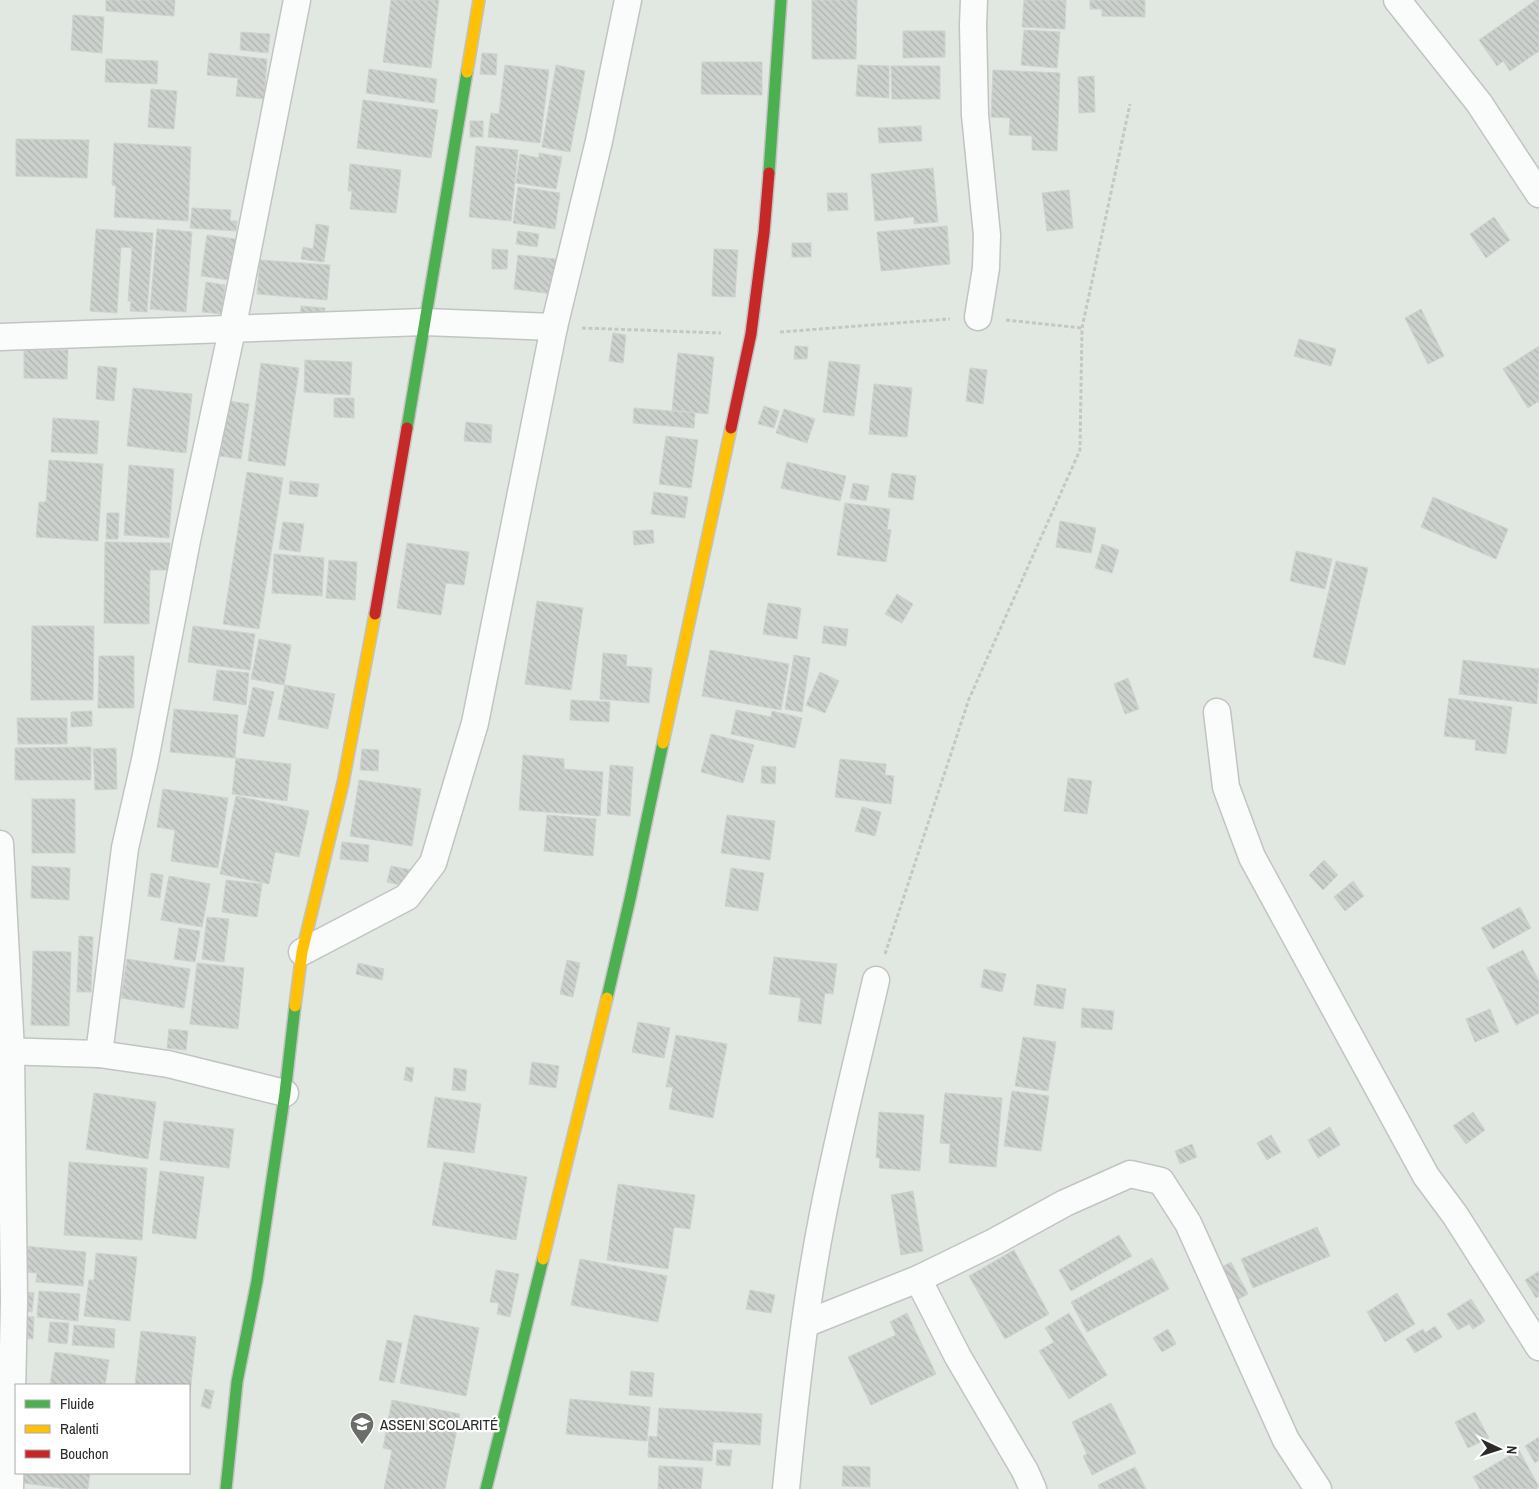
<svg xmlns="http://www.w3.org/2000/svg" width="1539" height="1489" viewBox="0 0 1539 1489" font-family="'Archivo Narrow',sans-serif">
  <defs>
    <pattern id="building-back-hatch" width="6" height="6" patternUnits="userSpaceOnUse" patternTransform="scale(1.25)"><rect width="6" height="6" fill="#ccd1cd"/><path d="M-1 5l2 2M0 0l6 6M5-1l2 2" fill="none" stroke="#afb4b0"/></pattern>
  </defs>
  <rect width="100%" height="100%" fill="#e1e8e2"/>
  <!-- building -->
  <g fill="url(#building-back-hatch)" stroke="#cdd3ce">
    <polygon points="106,0 175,0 174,16 106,11"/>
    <polygon points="391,0 439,0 431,68 383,62"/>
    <polygon points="812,0 857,0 856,59 812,59"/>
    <polygon points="1024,0 1066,0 1065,29 1022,27"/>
    <polygon points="1090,0 1145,0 1145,17 1102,16 1102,9 1090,9"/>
    <polygon points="1536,0 1539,0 1539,51 1510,71 1503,61 1497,66 1479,40"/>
    <polygon points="73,15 104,17 102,53 71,50"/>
    <polygon points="1024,30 1060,32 1057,68 1021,65"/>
    <polygon points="903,31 945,31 945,57 903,58"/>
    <polygon points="241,32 270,34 268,53 240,50"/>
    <polygon points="209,53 267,59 264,99 236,96 238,78 207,75"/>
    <polygon points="482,53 497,54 496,75 480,74"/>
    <polygon points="106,59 158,61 157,84 105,82"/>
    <polygon points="702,62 762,62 762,95 701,94"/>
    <polygon points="505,65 549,70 540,143 488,137 491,113 499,114"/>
    <polygon points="556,65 585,71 570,152 542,147"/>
    <polygon points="858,65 889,66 889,98 856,96"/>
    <polygon points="891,66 940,66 940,99 892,99"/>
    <polygon points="369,69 437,79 434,103 366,93"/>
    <polygon points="993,70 1060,73 1057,151 1032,150 1032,136 1009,135 1010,118 991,117"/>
    <polygon points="1094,76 1095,112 1079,113 1078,77"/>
    <polygon points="151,89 177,91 174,129 148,127"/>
    <polygon points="363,100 438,110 431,158 357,148"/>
    <rect x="470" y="121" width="13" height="16"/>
    <polygon points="921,126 922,141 879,143 878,128"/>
    <polygon points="16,139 89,140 87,178 16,176"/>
    <polygon points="114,143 191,147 188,221 114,217 116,186 112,185"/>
    <polygon points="476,146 518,150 511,221 469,217"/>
    <polygon points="539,153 562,157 556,189 516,183 520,154 539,158"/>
    <polygon points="350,164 401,170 396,213 350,209 352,191 348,191"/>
    <polygon points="933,168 938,222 914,224 914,217 875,221 871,174"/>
    <polygon points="518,187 560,193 555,229 513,223"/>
    <polygon points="1069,190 1073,228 1047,231 1042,193"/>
    <polygon points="827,193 847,193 848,210 828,211"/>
    <polygon points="192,208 231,210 230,221 237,221 236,231 190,228"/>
    <polygon points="1494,217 1510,240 1486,258 1470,234"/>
    <polygon points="316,224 329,226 324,262 301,259 303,247 313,249"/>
    <polygon points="947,226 950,264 881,271 877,232"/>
    <polygon points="96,229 153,233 147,312 130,311 131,301 128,301 132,248 121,247 117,313 90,311"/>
    <polygon points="157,229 192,232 186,312 150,309"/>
    <polygon points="518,231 539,234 537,247 516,244"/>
    <polygon points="207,235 236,239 229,280 201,276"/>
    <rect x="792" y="243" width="19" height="14"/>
    <polygon points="492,249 508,250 507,269 492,269"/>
    <polygon points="714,249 738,250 735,297 712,296"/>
    <polygon points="518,255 556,259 553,294 514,289"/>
    <polygon points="260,260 330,265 327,300 257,294"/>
    <polygon points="206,282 225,285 222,314 202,312"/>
    <polygon points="301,306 325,308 324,322 300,320"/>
    <polygon points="1421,309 1444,356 1428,364 1405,318"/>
    <polygon points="613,333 626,335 623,363 609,361"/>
    <polygon points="1299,339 1336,349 1331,366 1294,356"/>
    <polygon points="795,346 808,347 807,359 794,359"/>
    <polygon points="1539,346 1539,401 1528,408 1503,369"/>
    <polygon points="24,350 68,350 67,379 24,378"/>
    <polygon points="678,353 714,357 708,414 672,410"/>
    <polygon points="305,360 352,362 350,395 304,392"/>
    <polygon points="829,361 860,365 854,416 823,412"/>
    <polygon points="261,363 299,368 285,466 248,461"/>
    <polygon points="98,366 117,368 114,401 96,399"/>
    <polygon points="970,368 987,370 983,404 966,401"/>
    <polygon points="874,384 912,388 907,437 869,434"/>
    <polygon points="133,388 192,394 186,453 127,446"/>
    <polygon points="334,398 354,398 354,418 334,417"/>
    <polygon points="228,401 249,404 241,459 220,456"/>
    <polygon points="764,406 779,411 774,428 758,424"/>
    <polygon points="634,408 695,413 694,428 633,423"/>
    <polygon points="784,409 815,419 807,443 776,433"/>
    <polygon points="53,418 99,421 97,454 51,452"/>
    <polygon points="466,422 492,425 491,443 464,441"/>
    <polygon points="666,436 698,440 691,488 659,484"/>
    <polygon points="49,460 103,464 98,541 36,537 39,502 46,502"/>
    <polygon points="787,462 846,476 840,501 781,488"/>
    <polygon points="129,465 174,469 169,538 124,535"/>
    <polygon points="247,472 283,478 259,629 223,624"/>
    <polygon points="892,473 916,476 913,500 888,497"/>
    <polygon points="290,481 319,484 317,497 289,494"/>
    <polygon points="853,483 869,486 866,501 850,498"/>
    <polygon points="654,492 688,497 685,518 651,514"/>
    <polygon points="1433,497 1508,529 1496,559 1421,527"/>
    <polygon points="845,503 890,509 887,529 891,530 886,562 837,555"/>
    <polygon points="107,513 119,513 118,539 106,539"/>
    <polygon points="1060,521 1096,528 1091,553 1056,547"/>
    <polygon points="283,522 304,524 300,552 279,549"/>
    <polygon points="653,530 654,543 634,545 633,531"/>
    <polygon points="105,542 170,543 169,570 150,570 149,624 104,623"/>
    <polygon points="407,543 469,552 464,585 446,583 441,615 397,608"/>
    <polygon points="1102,544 1119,550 1112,573 1095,568"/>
    <polygon points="1296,551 1332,559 1325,589 1290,581"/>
    <polygon points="274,554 324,558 322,596 272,593"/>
    <polygon points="329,560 357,562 355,600 326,598"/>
    <polygon points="1336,561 1368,568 1345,665 1313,657"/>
    <polygon points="897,594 913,604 902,623 885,614"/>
    <polygon points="537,601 583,608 571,690 525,684"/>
    <polygon points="768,603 801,608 797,639 763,634"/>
    <polygon points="32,626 94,626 93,700 31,700"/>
    <polygon points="193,626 255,634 250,670 188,662"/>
    <polygon points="824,626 848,629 846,646 822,643"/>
    <polygon points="259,639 291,645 284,685 251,679"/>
    <polygon points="710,650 789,664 781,710 702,696"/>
    <polygon points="603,653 627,655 626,666 652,668 649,703 600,699"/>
    <polygon points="794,655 810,658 802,712 785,709"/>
    <polygon points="99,656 134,656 134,708 98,708"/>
    <polygon points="1463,660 1539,669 1537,704 1459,694"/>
    <polygon points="217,670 249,673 246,705 213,700"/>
    <polygon points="820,672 839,681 825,713 806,705"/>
    <polygon points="1128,678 1139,709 1125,714 1114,684"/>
    <polygon points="285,685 335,694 328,729 278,719"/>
    <polygon points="253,687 274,692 264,737 243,733"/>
    <polygon points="1449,698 1512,707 1506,754 1475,750 1476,740 1444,736"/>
    <polygon points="571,700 610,702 609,722 570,720"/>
    <polygon points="174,709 238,715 235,758 170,752"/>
    <polygon points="736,710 771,717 772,711 802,718 795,748 731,734"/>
    <polygon points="92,711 92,726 71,727 71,712"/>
    <polygon points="17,718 67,718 67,744 18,744"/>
    <polygon points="711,734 754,745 743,783 701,772"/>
    <polygon points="91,747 91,780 15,780 15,748"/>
    <polygon points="116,748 117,789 95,790 93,749"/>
    <polygon points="362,749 379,750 378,771 360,770"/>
    <polygon points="523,755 564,759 564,769 603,772 600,816 519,810"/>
    <polygon points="236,758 291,764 287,801 232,794"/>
    <polygon points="840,759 886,764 885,775 894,776 891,804 835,797"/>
    <polygon points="610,765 633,767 630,816 607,814"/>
    <polygon points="762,766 776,767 775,784 761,783"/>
    <polygon points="1068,778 1092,781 1087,814 1064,811"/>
    <polygon points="359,780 421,789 412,846 350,836"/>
    <polygon points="163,789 228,798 218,868 171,861 175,830 157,827"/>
    <polygon points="236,796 309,811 299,857 275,852 269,884 220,874"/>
    <rect x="32" y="799" width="43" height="54"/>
    <polygon points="862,807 881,812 875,836 855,831"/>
    <polygon points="547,815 596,819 593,856 544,851"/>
    <polygon points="727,815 775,821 770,860 721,853"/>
    <polygon points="342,842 369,845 368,862 340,859"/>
    <polygon points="1324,860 1338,875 1323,890 1309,875"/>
    <polygon points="32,866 70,868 69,900 31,898"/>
    <polygon points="391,866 417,871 414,888 387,882"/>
    <polygon points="731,868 764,873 758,911 725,906"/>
    <polygon points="151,873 163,875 160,898 148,896"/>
    <polygon points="169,876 210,884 202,927 161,920"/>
    <polygon points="226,880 262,884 257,917 222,912"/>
    <polygon points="1353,881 1364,896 1345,911 1334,897"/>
    <polygon points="1520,907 1531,928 1493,949 1481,928"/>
    <polygon points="207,917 229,919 224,962 202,959"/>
    <polygon points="179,928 200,931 195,962 174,959"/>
    <polygon points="79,936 93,937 91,992 77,992"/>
    <polygon points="1523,950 1539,981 1539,1013 1516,1025 1487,968"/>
    <polygon points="33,951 71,952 69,1026 31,1025"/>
    <polygon points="774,957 837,964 833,994 825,993 821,1024 798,1021 801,998 769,994"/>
    <polygon points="127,959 190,969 184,1008 121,998"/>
    <polygon points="567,960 580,963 573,997 560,994"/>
    <polygon points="197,963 244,968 238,1029 190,1024"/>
    <polygon points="358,963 384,969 382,980 356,974"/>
    <polygon points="984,969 1006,974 1002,992 981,987"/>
    <polygon points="1037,984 1066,989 1063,1009 1034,1005"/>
    <polygon points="1082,1008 1114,1011 1112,1030 1081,1027"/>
    <polygon points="1490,1009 1499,1032 1475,1042 1466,1019"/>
    <polygon points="638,1022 670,1028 664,1058 632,1052"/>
    <polygon points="169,1029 188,1031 186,1050 167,1048"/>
    <polygon points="676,1035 727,1044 713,1118 669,1109 673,1087 666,1087"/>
    <polygon points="1023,1037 1056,1042 1048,1091 1015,1086"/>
    <polygon points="532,1062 559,1066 556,1088 529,1084"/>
    <polygon points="406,1067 414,1068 412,1082 404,1080"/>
    <polygon points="454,1068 467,1070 465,1091 452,1090"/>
    <polygon points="1012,1091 1049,1096 1041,1151 1004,1146"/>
    <polygon points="94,1093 156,1102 148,1159 86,1149"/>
    <polygon points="945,1093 1002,1098 996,1167 949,1163 950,1144 940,1143"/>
    <polygon points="435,1097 481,1104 474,1153 427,1147"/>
    <polygon points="879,1112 924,1115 920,1171 879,1168 880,1158 876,1158"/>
    <polygon points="1473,1112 1485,1130 1466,1144 1453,1126"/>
    <polygon points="164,1121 234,1129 229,1168 160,1160"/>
    <polygon points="1330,1127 1340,1145 1318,1158 1308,1140"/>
    <polygon points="1271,1135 1281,1152 1267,1160 1257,1143"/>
    <polygon points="1192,1144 1197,1157 1180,1164 1175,1151"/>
    <polygon points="69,1162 147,1168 142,1240 64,1235"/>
    <polygon points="444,1162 527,1177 516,1240 432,1225"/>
    <polygon points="160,1171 204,1177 196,1239 152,1233"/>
    <polygon points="618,1184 695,1195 690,1229 674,1227 668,1269 607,1260"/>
    <polygon points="913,1191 923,1251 901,1255 891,1195"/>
    <polygon points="1317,1227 1330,1256 1253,1288 1241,1259"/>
    <polygon points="1119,1235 1132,1256 1071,1291 1059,1270"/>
    <polygon points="24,1246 86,1252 83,1286 36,1282 37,1273 22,1272"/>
    <polygon points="1014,1250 1049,1314 1005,1339 969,1276"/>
    <polygon points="96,1253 137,1257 130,1321 84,1316 89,1280 94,1280"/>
    <polygon points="1152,1258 1169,1289 1087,1332 1071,1302"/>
    <polygon points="580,1259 667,1276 658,1322 571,1305"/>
    <polygon points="1231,1262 1248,1294 1235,1301 1218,1269"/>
    <polygon points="496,1270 519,1274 510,1317 497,1314 499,1303 490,1302"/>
    <polygon points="1539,1271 1539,1296 1536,1298 1525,1280"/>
    <polygon points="750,1290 775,1295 771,1313 746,1309"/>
    <polygon points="39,1291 80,1294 78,1321 37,1317"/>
    <polygon points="27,1292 34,1293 32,1312 25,1311"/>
    <polygon points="1397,1293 1415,1324 1385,1342 1367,1312"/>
    <polygon points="1471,1299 1485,1321 1473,1329 1469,1324 1458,1330 1447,1314"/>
    <polygon points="907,1313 936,1374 871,1405 848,1357 896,1335 890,1322"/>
    <polygon points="1069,1313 1107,1375 1069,1399 1039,1351 1054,1342 1045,1328"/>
    <polygon points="414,1315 479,1328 466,1396 400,1383"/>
    <polygon points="23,1316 34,1317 33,1339 22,1338"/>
    <polygon points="50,1322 69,1323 67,1344 48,1342"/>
    <polygon points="74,1325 115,1329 114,1348 72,1345"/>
    <polygon points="1435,1326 1442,1337 1415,1353 1406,1339 1423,1329 1425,1333"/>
    <polygon points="1168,1329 1176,1344 1162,1352 1153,1338"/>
    <polygon points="141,1331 196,1337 189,1403 189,1385 135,1385"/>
    <polygon points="387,1340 402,1343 394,1383 379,1380"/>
    <polygon points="55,1352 109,1360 105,1385 50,1385"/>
    <polygon points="631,1371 654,1373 652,1397 629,1395"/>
    <polygon points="205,1389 214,1391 210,1409 201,1406"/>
    <polygon points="570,1399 650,1407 647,1441 566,1434"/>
    <polygon points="392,1400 460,1414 445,1489 384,1489 392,1450 383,1448"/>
    <polygon points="1111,1403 1136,1453 1092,1475 1083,1456 1087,1454 1072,1422"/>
    <polygon points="659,1408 762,1414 760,1445 713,1442 712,1461 648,1457 649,1436 657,1437"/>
    <polygon points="1475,1412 1489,1438 1468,1448 1455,1422"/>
    <polygon points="1539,1437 1539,1460 1535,1463 1525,1446"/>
    <polygon points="717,1450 732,1450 730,1466 716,1465"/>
    <polygon points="1519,1450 1539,1487 1536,1489 1480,1489 1473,1477"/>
    <polygon points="659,1466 703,1468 701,1489 658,1489"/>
    <polygon points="843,1466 870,1467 870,1487 842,1486"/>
    <polygon points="1135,1467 1146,1489 1100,1489 1098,1485"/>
    <polygon points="24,1473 90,1473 88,1489 68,1489 23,1483"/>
  </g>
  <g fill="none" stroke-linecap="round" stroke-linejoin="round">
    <defs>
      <g id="street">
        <polyline points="974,0 973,25 975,115 987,235 986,268 978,317"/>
        <polyline points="1397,0 1479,103 1539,194"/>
        <polyline points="0,337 424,322 554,327"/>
        <polyline points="1217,712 1226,787 1252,857 1426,1176 1455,1215 1539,1347"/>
        <polyline points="0,844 11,1051 14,1301 10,1489"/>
        <polyline points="302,952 407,897 433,863 475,723 554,327 599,141 628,0"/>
        <polyline points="0,1051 99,1054 168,1064 285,1093"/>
        <polyline points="99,1054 125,848 145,760 187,540 232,330 297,0"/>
        <polyline points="918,1279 994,1242 1065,1203 1130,1174 1161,1181 1188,1223 1286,1440 1318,1489"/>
        <polyline points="805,1324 918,1279 958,1357 1025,1471 1033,1489"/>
        <path d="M786,1489c9,-92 19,-184 37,-275 15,-78 35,-156 53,-234"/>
      </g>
      <g id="fast">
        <polyline points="769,173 781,0"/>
        <polyline points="407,428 467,72"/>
        <polyline points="607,998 630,899 663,743"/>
        <polyline points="226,1489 237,1382 257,1281 285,1093 295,1006"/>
        <polyline points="486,1489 543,1259"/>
      </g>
      <g id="slow">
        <polyline points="467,72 479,0"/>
        <polyline points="663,743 731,428"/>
        <polyline points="295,1006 302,952 343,783 375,614"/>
        <polyline points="543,1259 607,998"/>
      </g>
      <g id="jam">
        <polyline points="731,428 751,334 764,233 769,173"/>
        <polyline points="375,614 407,428"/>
      </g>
    </defs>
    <!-- street casing -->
    <use href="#street" stroke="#c2c3c2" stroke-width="29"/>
    <!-- fast casing -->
    <use href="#fast" stroke="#c2c3c2" stroke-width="14"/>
    <!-- slow casing -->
    <use href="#slow" stroke="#c2c3c2" stroke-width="14"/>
    <!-- jam casing -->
    <use href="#jam" stroke="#c2c3c2" stroke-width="14"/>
    <!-- path -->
    <g stroke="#c6c6c6" stroke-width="3" stroke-dasharray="4 2.5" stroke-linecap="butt">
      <polyline points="1006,320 1082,328"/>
      <polyline points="582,328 721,333"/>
      <polyline points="780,332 950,319"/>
      <polyline points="885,954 969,699 1080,450 1082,328 1130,104"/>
    </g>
    <!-- street -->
    <use href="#street" stroke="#fafcfb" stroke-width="26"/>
    <!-- fast -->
    <use href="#fast" stroke="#4caf50" stroke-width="11"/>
    <!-- slow -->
    <use href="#slow" stroke="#ffc107" stroke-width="11"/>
    <!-- jam -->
    <use href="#jam" stroke="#c62828" stroke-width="11"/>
  </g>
  <!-- icons -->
  <defs>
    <symbol id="school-pin" viewBox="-11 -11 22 30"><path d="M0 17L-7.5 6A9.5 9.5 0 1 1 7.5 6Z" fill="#6b6d6b" stroke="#fff"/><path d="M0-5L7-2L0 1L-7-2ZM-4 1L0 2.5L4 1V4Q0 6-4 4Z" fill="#fff"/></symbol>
  </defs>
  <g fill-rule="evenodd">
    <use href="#school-pin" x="348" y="1410" width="28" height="38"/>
  </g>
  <g text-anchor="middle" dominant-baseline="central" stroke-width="4.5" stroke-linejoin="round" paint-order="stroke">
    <!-- poi labels -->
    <g font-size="15" fill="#2b2b2b" stroke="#fff" text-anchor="start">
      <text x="380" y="1424">ASSENI SCOLARITÉ</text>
    </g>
  </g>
  <!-- legend -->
  <rect x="15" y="1384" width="175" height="90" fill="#ffffff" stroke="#aaaaaa"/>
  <rect x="25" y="1400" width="25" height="8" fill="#4caf50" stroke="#aaaaaa"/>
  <text x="60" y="1409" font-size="15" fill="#2b2b2b">Fluide</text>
  <rect x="25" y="1425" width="25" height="8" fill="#ffc107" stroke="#aaaaaa"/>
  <text x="60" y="1434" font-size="15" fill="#2b2b2b">Ralenti</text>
  <rect x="25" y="1450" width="25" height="8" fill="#c62828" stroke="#aaaaaa"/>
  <text x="60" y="1459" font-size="15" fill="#2b2b2b">Bouchon</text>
  <!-- north arrow -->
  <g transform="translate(1499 1449) rotate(94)" stroke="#ffffff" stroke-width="4" paint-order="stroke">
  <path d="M0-4L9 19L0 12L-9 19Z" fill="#2b2b2b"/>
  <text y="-8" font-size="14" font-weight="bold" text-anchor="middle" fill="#2b2b2b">N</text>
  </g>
</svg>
